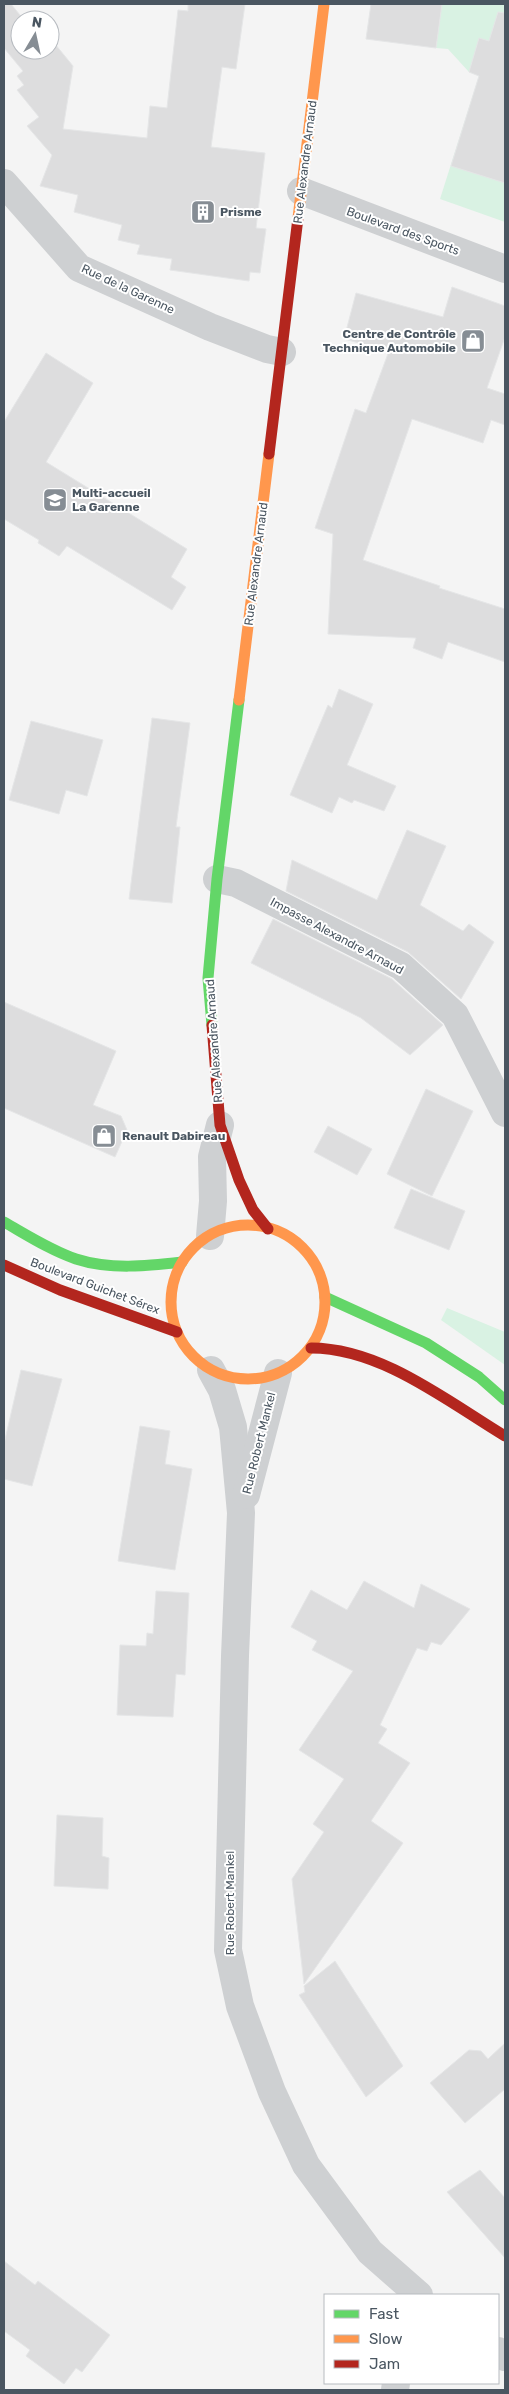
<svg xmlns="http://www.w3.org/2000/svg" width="509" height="2394" viewBox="0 0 509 2394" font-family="Rubik,sans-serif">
  <rect width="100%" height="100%" fill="#f4f4f4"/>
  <!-- green -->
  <g fill="#d9f2e3">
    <polygon points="442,4 505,4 505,222 440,199 479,76 469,72 448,49 436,48"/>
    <polygon points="447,1308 505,1332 505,1365 441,1320"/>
  </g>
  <!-- building -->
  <g fill="#ddddde" stroke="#e5e6e7">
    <polygon points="4,4 11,4 24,20 20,20 20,50 50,50 55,44 73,66 63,129 147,138 150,106 167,108 178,10 188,11 188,4 245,4 236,69 222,67 211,147 265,153 256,228 266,229 260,273 250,272 249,281 170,270 172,259 137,254 140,245 118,240 122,225 74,212 78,195 40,186 52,155 27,126 39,117 17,90 24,85 17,76 23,71 4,48"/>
    <polygon points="371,4 442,4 436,48 366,39"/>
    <polygon points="498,12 505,13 505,183 451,166 479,76 469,72 479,38 489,41"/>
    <polygon points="452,287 505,306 505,337 487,388 505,394 505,425 491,420 483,443 412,419 363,560 440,586 439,588 505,609 505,662 448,642 442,659 413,648 416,638 328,634 333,534 315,528 355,409 366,413 389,351 344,339 356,293 443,317"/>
    <polygon points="46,353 93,383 46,462 187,549 171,577 186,587 172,610 67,546 59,556 38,543 39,540 4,519 4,422"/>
    <polygon points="339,689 373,704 347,765 396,786 384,811 354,800 352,803 339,797 332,813 290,795 328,705 332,708"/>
    <polygon points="152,718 190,723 176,827 180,827 172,903 129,899"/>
    <polygon points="31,721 103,740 87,796 66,790 59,814 9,800"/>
    <polygon points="407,830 446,846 420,905 463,931 469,924 494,942 461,999 408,952 286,891 292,860 377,900"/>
    <polygon points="273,919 392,979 443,1025 410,1055 361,1018 251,963"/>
    <polygon points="4,1002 116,1051 93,1105 121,1116 127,1130 115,1157 4,1108"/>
    <polygon points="426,1089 473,1111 432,1196 387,1174"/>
    <polygon points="328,1126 372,1149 357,1175 314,1152"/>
    <polygon points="411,1189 465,1211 449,1250 394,1228"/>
    <polygon points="21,1370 62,1379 32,1486 4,1479 4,1444"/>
    <polygon points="140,1426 170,1431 165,1464 192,1469 175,1570 118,1561"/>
    <polygon points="364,1581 414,1608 421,1584 470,1609 441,1645 431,1642 427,1651 417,1648 380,1725 387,1729 378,1743 410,1763 371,1821 403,1843 304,1984 292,1879 324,1832 313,1824 344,1779 299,1750 353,1671 312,1650 317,1641 291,1627 311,1590 347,1610"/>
    <polygon points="156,1591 189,1593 185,1675 176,1674 173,1717 117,1715 120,1645 146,1646 147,1633 153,1634"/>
    <polygon points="57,1815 103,1818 102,1856 109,1858 108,1889 54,1886"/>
    <polygon points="335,1961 403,2066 366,2097 299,1995 305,1992 304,1986"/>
    <polygon points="505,2043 505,2089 465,2123 430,2083 469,2050 481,2051 488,2059"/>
    <polygon points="480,2170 505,2198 505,2258 447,2192"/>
    <polygon points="4,2261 35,2285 38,2281 110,2335 82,2372 76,2368 64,2384 26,2356 30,2350 4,2331"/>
  </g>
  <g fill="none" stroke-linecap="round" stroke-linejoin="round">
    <!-- street -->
    <g stroke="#ced0d2" stroke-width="28">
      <polyline points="4,183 79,268 210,327 267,349 282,352"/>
      <polyline points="301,191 505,269"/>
      <polyline points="217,879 236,883 401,966 455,1015 505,1113"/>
      <polyline points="210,1236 213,1201 212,1157 220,1125"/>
      <polyline points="211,1370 222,1390 233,1427 241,1513 235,1656 228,1950 240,2006 272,2092 306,2165 370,2252 419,2295"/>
      <polyline points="246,1495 278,1373"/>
      <polyline points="498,2351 505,2357"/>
      <polyline points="395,2390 396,2383"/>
    </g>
    <!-- fast -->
    <g stroke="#63d668" stroke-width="11">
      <polyline points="212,1025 208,978 217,879 239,700"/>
      <path d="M4,1222c23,13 46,28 72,37 34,11 71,7 106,3"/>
      <polyline points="325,1297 426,1343 479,1377 505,1400"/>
    </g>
    <!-- slow -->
    <g stroke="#ff974d" stroke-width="11">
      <polyline points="298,218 324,4"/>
      <polyline points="239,700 269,454"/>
      <circle cx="248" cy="1302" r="77"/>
    </g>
    <!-- jam -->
    <g stroke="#b3261e" stroke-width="11">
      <polyline points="269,454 298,218"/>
      <polyline points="212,1025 220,1125 239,1180 253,1210 268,1229"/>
      <polyline points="4,1265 60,1290 177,1332"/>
      <path d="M311,1348c70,0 136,53 194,88"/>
    </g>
  </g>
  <!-- icons -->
  <defs>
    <symbol id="building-square" viewBox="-11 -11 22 22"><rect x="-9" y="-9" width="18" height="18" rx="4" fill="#868d94" stroke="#fff"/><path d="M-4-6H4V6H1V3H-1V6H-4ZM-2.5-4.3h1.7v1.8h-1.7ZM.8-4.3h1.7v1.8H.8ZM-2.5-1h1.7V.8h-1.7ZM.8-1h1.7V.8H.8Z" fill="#fff"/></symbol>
    <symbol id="shop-square" viewBox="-11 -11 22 22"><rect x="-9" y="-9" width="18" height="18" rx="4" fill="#868d94" stroke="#fff"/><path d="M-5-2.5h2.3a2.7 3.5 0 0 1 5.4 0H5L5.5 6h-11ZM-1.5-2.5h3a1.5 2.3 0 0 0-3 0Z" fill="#fff"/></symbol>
    <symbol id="school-square" viewBox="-11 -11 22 22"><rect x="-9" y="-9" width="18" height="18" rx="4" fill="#868d94" stroke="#fff"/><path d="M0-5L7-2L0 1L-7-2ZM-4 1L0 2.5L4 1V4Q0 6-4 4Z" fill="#fff"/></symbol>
  </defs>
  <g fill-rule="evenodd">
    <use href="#building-square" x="189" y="198" width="28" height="28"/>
    <use href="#shop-square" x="459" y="327" width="28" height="28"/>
    <use href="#school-square" x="41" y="486" width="28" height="28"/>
    <use href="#shop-square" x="90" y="1122" width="28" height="28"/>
  </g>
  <g text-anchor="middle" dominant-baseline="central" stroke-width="4" stroke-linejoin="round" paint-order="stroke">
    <!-- street labels -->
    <g font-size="12" fill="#4a5661" stroke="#fff">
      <text transform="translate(305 162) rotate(-83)">Rue Alexandre Arnaud</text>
      <text transform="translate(403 231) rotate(20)">Boulevard des Sports</text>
      <text transform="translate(128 289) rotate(25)">Rue de la Garenne</text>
      <text transform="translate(256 564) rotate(-83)">Rue Alexandre Arnaud</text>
      <text transform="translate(337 936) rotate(28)">Impasse Alexandre Arnaud</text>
      <text transform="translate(214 1041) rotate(-94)">Rue Alexandre Arnaud</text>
      <text transform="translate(95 1286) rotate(21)">Boulevard Guichet Sérex</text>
      <text transform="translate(259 1443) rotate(-76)">Rue Robert Mankel</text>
      <text transform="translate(230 1903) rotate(-90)">Rue Robert Mankel</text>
    </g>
    <!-- poi labels -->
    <g font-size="12" font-weight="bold" fill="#4a5661" stroke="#fff" text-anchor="start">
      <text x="220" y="212">Prisme</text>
      <text x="456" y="334" text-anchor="end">Centre de Contrôle<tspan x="456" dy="14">Technique Automobile</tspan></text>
      <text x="72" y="493">Multi-accueil<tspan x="72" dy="14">La Garenne</tspan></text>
      <text x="122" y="1136">Renault Dabireau</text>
    </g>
  </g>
  <!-- border -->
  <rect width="509" height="2394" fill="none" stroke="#4a5661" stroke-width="10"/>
  <!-- legend -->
  <rect x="324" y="2294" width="175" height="90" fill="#ffffff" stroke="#b7bbc0"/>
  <rect x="334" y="2310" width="25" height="8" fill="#63d668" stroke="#b7bbc0"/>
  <text x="369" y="2319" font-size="15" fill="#4a5661">Fast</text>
  <rect x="334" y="2335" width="25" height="8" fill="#ff974d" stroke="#b7bbc0"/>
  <text x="369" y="2344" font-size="15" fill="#4a5661">Slow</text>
  <rect x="334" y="2360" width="25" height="8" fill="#b3261e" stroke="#b7bbc0"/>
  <text x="369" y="2369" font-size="15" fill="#4a5661">Jam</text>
  <!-- north arrow -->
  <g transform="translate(35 35) rotate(9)"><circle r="24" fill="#ffffff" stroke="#b7bbc0"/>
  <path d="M0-4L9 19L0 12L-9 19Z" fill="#868d94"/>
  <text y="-8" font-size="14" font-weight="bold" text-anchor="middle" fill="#4a5661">N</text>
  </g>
</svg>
